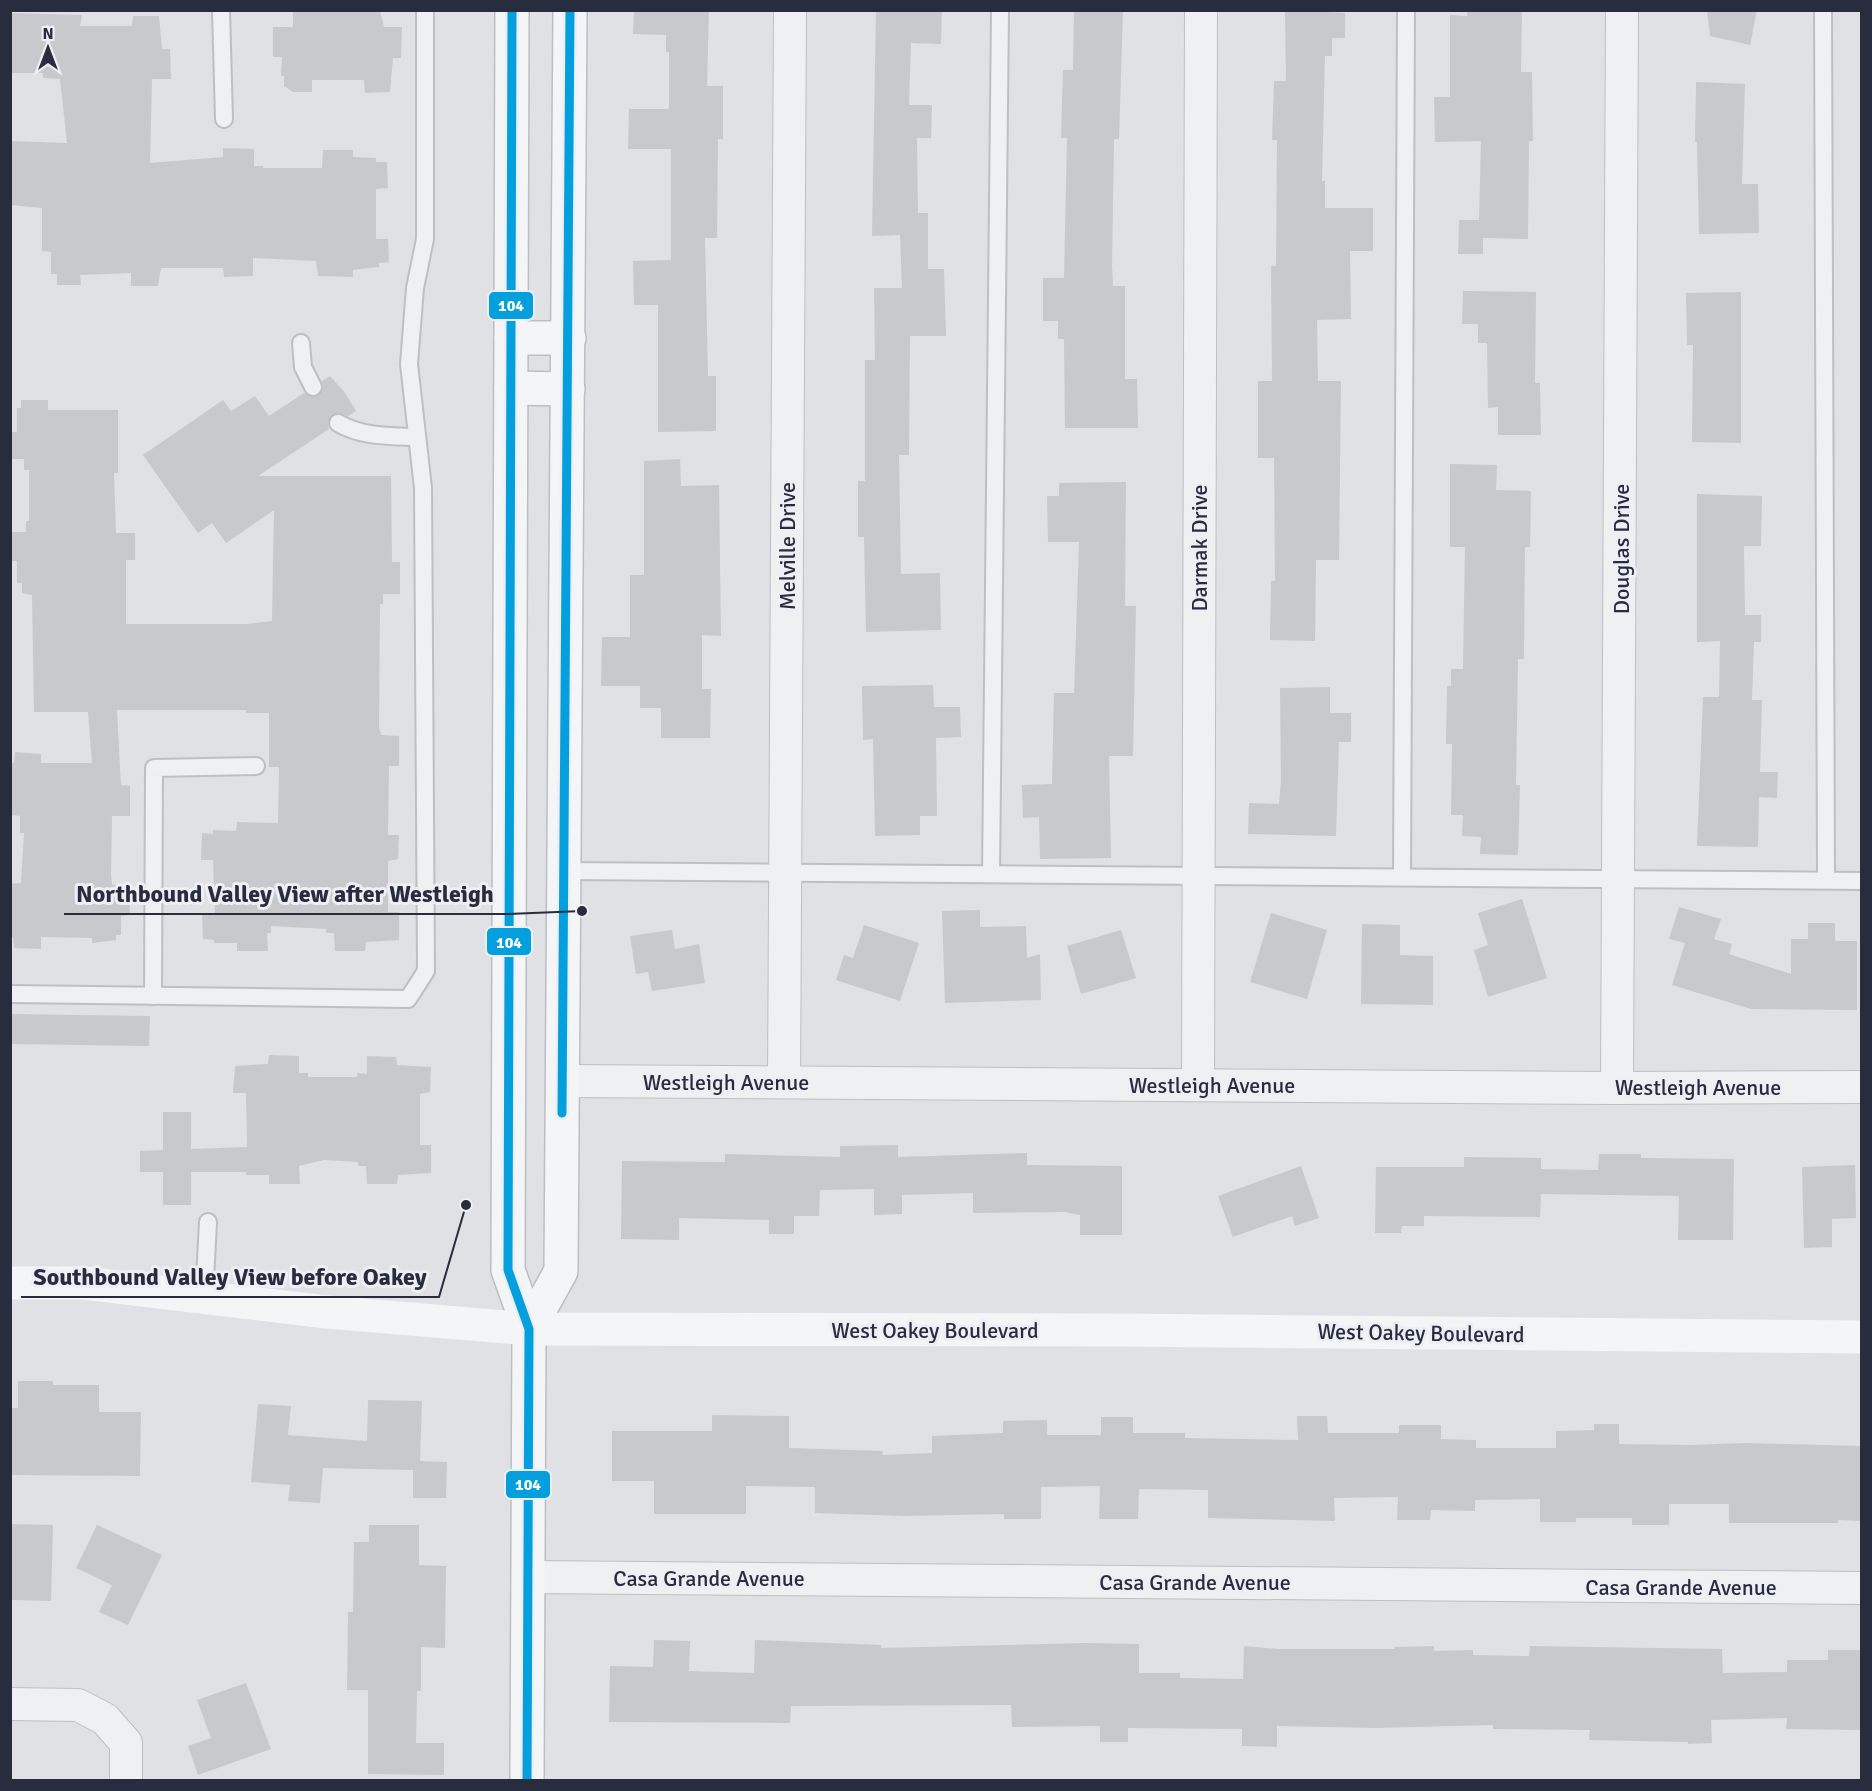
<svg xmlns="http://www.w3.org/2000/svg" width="1872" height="1791" viewBox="0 0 1872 1791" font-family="Signika,sans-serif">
  <rect width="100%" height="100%" fill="#dfe1e5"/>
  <!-- building -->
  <g fill="#c8c9cd">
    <polygon points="634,10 709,10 707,86 723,86 723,139 718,139 717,238 705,238 708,376 716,376 716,431 658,432 658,305 634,305 633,261 671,260 671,149 628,149 629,109 669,109 669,52 666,52 666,35 633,34"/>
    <polygon points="876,10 942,10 941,44 911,43 909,105 932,105 931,138 917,138 918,213 928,213 928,269 944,269 946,336 910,336 909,455 899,455 901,574 940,573 941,630 866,632 864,537 858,537 858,481 865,481 865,360 875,360 874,288 902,288 900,235 872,236"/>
    <polygon points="1074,10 1123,10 1119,139 1114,139 1112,264 1113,286 1125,286 1125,379 1137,379 1138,428 1065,428 1064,339 1058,339 1058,321 1043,321 1043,278 1064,278 1067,138 1061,138 1063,70 1073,70"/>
    <polygon points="1285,10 1345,13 1345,38 1332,38 1332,56 1325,56 1322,181 1325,181 1325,208 1373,208 1373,251 1350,251 1351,319 1317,320 1318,381 1341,381 1339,560 1316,560 1315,641 1270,640 1271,581 1275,581 1274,458 1258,458 1258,381 1272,381 1271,266 1276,266 1277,140 1272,140 1274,81 1286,81"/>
    <polygon points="1467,10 1522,10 1521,72 1532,72 1533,141 1529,141 1528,239 1483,238 1483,254 1458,254 1459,220 1479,220 1481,141 1435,142 1434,97 1450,97 1450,15 1467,16"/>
    <polygon points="1707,10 1757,10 1750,45 1710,36"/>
    <polygon points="293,11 380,11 384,27 402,27 401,58 393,58 390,92 365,93 364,80 312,80 312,92 293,92 284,86 284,76 281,76 282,57 273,57 273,27 293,27"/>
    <polygon points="10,13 82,15 80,26 132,26 133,16 159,16 162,49 170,49 171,79 152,79 150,163 223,157 223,148 254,149 254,166 263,166 263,168 322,168 323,150 353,150 353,157 376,158 376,162 387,162 388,188 376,189 376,239 388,239 389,262 379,263 379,267 353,270 353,277 318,276 316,261 253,258 253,276 224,277 223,268 161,268 158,286 131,286 131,273 80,275 81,285 57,285 57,274 51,274 51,252 42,251 42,208 10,205 10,141 67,143 60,79 43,78 43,73 10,73"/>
    <polygon points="1696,82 1745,84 1742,184 1758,184 1759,233 1699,234 1697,142 1695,142"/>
    <polygon points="1463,291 1536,292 1535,383 1540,383 1541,435 1498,435 1498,407 1488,408 1487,343 1478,343 1478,324 1462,324"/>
    <polygon points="1741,292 1741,443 1692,442 1693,345 1687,345 1686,293"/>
    <polygon points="330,376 345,393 356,411 348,416 338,413 332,415 328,423 329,429 258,476 391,476 392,562 400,562 400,594 383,594 383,604 380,604 379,726 381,735 399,736 399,766 389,766 388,835 399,835 398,859 388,861 388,912 399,912 399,940 366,942 365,951 335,951 334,933 326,933 326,929 271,926 271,933 267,933 268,951 237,951 237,943 214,943 214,940 203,939 202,915 215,914 213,860 201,860 202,833 213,834 213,830 236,831 237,822 278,823 279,767 269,767 269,713 246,713 246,710 117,710 121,785 130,786 130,816 112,816 111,874 112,885 129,884 130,915 121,916 121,935 116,935 116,940 92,943 92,938 41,937 41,949 14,948 13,937 10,937 10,884 21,883 24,833 20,833 20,816 10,815 11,763 14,763 15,752 41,754 41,763 92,763 88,712 34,712 32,595 22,593 22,583 17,583 17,561 10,561 10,532 26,532 26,521 29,521 29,470 24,470 24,459 10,459 10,432 17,432 17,408 21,408 21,400 48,400 48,410 118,410 118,473 114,473 116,533 135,533 135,560 126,560 126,624 247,624 272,621 274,510 226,543 212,523 198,533 143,455 223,400 231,411 255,396 269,416 304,393 312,397 318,396 323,388 322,381"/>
    <polygon points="680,459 681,486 719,485 721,636 702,635 702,689 711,689 710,738 661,738 661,708 640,708 640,686 601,686 602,637 630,637 630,575 644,575 644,461"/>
    <polygon points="1450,464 1497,465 1496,490 1531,491 1530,547 1525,547 1524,659 1518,659 1516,785 1520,785 1518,855 1480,854 1481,837 1462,836 1463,815 1451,815 1452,744 1446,744 1447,686 1451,686 1451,669 1463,669 1465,547 1450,547"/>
    <polygon points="1126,482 1125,606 1136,606 1133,756 1109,756 1111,858 1040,859 1039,817 1023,818 1022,785 1052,784 1054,693 1074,693 1079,542 1048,542 1047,496 1059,496 1059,483"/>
    <polygon points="1697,494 1762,496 1761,546 1744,546 1745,615 1761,615 1761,642 1754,642 1752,700 1762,700 1760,772 1778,772 1777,798 1759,797 1758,847 1697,846 1703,697 1719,697 1720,641 1697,642"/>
    <polygon points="933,685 934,707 960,707 961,737 936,738 937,816 920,816 920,835 875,836 873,739 863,740 862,686"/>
    <polygon points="1330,687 1330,713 1351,713 1351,742 1339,742 1336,836 1248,834 1249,803 1279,804 1281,781 1280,688"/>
    <polygon points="1522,899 1547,978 1488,997 1474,950 1488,945 1478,913"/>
    <polygon points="1679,907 1721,919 1714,939 1732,944 1729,954 1791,974 1791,939 1808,939 1808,923 1835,923 1835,941 1857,941 1857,1010 1751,1009 1672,985 1685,943 1669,939"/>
    <polygon points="980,910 980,927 1026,926 1027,958 1040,954 1041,1000 945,1003 942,911"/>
    <polygon points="1271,913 1327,930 1307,999 1250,982"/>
    <polygon points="1362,924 1400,925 1400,955 1433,956 1433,1005 1361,1004"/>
    <polygon points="864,925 919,943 900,1001 836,980 844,955 853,958"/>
    <polygon points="672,930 675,949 699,944 705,983 652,991 648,972 636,974 630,936"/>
    <polygon points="1121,930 1136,978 1081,994 1067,946"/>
    <polygon points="10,1014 150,1016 149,1046 10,1044"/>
    <polygon points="269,1055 299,1056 299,1073 308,1073 308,1077 357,1077 357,1073 367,1074 367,1056 396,1057 397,1065 431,1067 430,1092 420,1094 420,1145 431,1145 431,1173 398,1175 397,1184 367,1184 366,1166 358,1166 358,1162 324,1160 299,1166 300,1184 269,1184 269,1175 246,1175 246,1172 191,1172 191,1205 163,1205 163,1172 140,1172 140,1151 163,1150 163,1112 191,1112 191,1149 247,1147 246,1093 233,1093 235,1066 268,1064"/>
    <polygon points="898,1145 898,1157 1027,1153 1027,1165 1122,1166 1122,1235 1080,1235 1080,1215 1065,1212 973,1213 973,1193 902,1195 902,1214 874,1215 874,1189 820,1190 819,1216 794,1216 794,1234 769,1234 769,1220 679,1218 679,1240 621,1239 622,1161 725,1162 725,1154 840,1157 840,1146"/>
    <polygon points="1599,1154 1641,1154 1641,1158 1734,1159 1733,1240 1678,1240 1679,1196 1541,1194 1540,1217 1424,1216 1424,1226 1402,1226 1401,1233 1375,1233 1376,1167 1464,1167 1464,1157 1541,1158 1541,1169 1598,1170"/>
    <polygon points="1855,1165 1856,1218 1832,1219 1832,1247 1804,1248 1802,1167"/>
    <polygon points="1301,1166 1319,1218 1295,1226 1292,1216 1233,1237 1218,1196"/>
    <polygon points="18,1381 53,1381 53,1385 99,1385 99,1412 141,1412 140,1476 10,1475 10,1408 18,1408"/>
    <polygon points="368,1400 422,1401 420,1461 447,1462 446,1498 413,1498 413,1470 323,1468 320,1503 288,1501 290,1485 251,1482 258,1404 291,1406 288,1435 367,1441"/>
    <polygon points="712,1415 789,1416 789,1448 883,1451 882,1455 932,1453 932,1436 1003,1433 1003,1421 1047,1420 1047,1435 1101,1435 1101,1417 1133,1417 1133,1433 1185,1433 1185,1438 1298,1440 1297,1416 1327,1416 1328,1433 1399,1433 1399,1425 1441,1425 1441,1439 1476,1440 1476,1448 1556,1448 1556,1431 1594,1430 1594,1424 1619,1424 1619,1444 1691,1445 1746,1443 1862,1446 1862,1521 1838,1520 1838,1523 1729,1523 1729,1504 1669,1504 1669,1525 1632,1525 1632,1518 1576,1518 1576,1522 1540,1522 1540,1499 1475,1500 1475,1511 1431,1510 1430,1520 1397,1520 1398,1497 1334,1498 1335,1521 1208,1518 1208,1490 1139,1489 1138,1519 1099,1519 1100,1486 1041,1487 1041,1519 1004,1519 1004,1514 903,1516 815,1513 815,1487 746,1486 746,1514 654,1514 654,1481 612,1481 612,1431 712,1431"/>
    <polygon points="10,1524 53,1525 51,1601 10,1600"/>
    <polygon points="97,1525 162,1555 128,1625 99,1612 112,1585 76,1568"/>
    <polygon points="369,1525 419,1525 419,1565 446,1566 445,1648 421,1647 421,1691 417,1691 416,1743 444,1743 444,1775 368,1774 368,1690 347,1690 348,1612 353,1612 354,1542 369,1542"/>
    <polygon points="654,1640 690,1641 689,1671 754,1673 755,1640 881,1645 881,1648 1085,1643 1139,1644 1139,1673 1180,1673 1180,1678 1243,1679 1244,1646 1279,1649 1395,1649 1394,1647 1434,1646 1434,1651 1473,1650 1473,1655 1529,1656 1530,1646 1722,1649 1723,1673 1787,1672 1787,1660 1828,1660 1828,1650 1862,1650 1862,1730 1786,1729 1787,1718 1711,1720 1712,1743 1688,1744 1688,1742 1589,1740 1590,1730 1493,1729 1493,1725 1376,1728 1277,1726 1277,1747 1242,1746 1242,1729 1128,1728 1128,1742 1100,1742 1100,1726 1012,1727 1011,1705 791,1706 790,1723 609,1722 610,1666 653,1667"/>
    <polygon points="246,1683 271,1749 198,1775 188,1746 211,1738 197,1700"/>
  </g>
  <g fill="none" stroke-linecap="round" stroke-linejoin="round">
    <defs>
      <g id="lane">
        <polyline points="221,10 224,119"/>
        <polyline points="1823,10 1826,880"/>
        <polyline points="301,343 303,367 313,387"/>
        <path d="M338,423c24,14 51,13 77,14"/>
        <polyline points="564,871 1862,881"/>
        <polyline points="991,874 1000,10"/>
        <polyline points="1402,877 1406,10"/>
        <polyline points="10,994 408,999 426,971 423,488 409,364 415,288 425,239 425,10"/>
        <polyline points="153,996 154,768 256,766"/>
        <polyline points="204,1299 208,1222"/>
      </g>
      <g id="street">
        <polyline points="562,1081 1617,1088 1862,1087"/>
        <polyline points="784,1082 790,10"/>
        <polyline points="1198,1085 1201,10"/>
        <polyline points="1617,1088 1622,10"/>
        <polyline points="528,1577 1862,1588"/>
        <polyline points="10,1704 78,1705 105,1719 126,1743 126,1780"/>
      </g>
      <g id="primary">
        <polyline points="512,10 508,1270 529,1329 527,1780"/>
        <polyline points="511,338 569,338"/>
        <polyline points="511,388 568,389"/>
        <polyline points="529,1329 561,1271 570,10"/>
      </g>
    </defs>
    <!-- lane casing -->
    <use href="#lane" stroke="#bebfc3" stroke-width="20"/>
    <!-- street casing -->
    <use href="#street" stroke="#bebfc3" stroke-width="34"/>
    <!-- primary casing -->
    <use href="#primary" stroke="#bcbec3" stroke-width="36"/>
    <!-- lane -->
    <use href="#lane" stroke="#eff0f2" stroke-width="16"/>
    <!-- street -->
    <use href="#street" stroke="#eff0f2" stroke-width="32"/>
    <!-- secondary -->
    <polyline stroke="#f3f5f6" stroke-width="33" points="10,1283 84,1283 327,1312 529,1329 1121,1330 1862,1337"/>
    <!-- primary -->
    <use href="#primary" stroke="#f3f5f6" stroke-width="33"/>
    <defs>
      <g id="bus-1">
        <polyline points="512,10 508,1270 529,1329 527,1780"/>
        <polyline points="562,1113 570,10"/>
      </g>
    </defs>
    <!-- bus-1 casing -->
    <use href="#bus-1" stroke="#edeff5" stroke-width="14"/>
    <!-- bus-1 -->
    <use href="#bus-1" stroke="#04a0dd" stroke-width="9"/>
  </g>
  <g text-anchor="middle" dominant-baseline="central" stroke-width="6" stroke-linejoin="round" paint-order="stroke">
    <!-- street labels -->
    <g font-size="22" fill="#272d3e" stroke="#edeff5">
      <text transform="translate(787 546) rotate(-90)">Melville Drive</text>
      <text transform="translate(1199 548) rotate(-90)">Darmak Drive</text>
      <text transform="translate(1621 549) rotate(-90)">Douglas Drive</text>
      <text x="726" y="1082">Westleigh Avenue</text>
      <text x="1212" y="1085">Westleigh Avenue</text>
      <text x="1698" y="1087">Westleigh Avenue</text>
      <text x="935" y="1330">West Oakey Boulevard</text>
      <text transform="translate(1421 1333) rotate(1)">West Oakey Boulevard</text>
      <text x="709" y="1578">Casa Grande Avenue</text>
      <text x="1195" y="1582">Casa Grande Avenue</text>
      <text x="1681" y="1587">Casa Grande Avenue</text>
    </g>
  </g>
  <!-- callouts -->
  <path fill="none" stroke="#272d3e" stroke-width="2" d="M582 911L506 914H64M466 1205L439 1297H21"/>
  <g fill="#272d3e" stroke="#edeff5" stroke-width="2">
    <circle cx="582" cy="911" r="6"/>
    <circle cx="466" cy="1205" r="6"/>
  </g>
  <g font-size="24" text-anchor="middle" font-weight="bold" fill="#272d3e" stroke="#edeff5" stroke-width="6" stroke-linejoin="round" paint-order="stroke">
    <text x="285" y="902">Northbound Valley View after Westleigh</text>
    <text x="230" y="1285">Southbound Valley View before Oakey</text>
  </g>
  <g stroke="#edeff5" stroke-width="2">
    <rect x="488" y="291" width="46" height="29" rx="6" fill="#04a0dd"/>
    <rect x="486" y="927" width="46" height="29" rx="6" fill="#04a0dd"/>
    <rect x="505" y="1470" width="46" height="29" rx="6" fill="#04a0dd"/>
  </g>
  <g font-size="16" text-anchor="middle" font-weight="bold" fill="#fff">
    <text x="511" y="311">104</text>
    <text x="509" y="948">104</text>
    <text x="528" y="1490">104</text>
  </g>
  <!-- border -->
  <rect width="1872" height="1791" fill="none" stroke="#272d3e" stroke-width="24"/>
  <!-- north arrow -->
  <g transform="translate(48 48)" stroke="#edeff5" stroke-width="4.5" paint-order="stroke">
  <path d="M0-4.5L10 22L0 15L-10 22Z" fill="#272d3e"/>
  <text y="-9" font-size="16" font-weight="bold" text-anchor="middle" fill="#272d3e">N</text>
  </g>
</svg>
